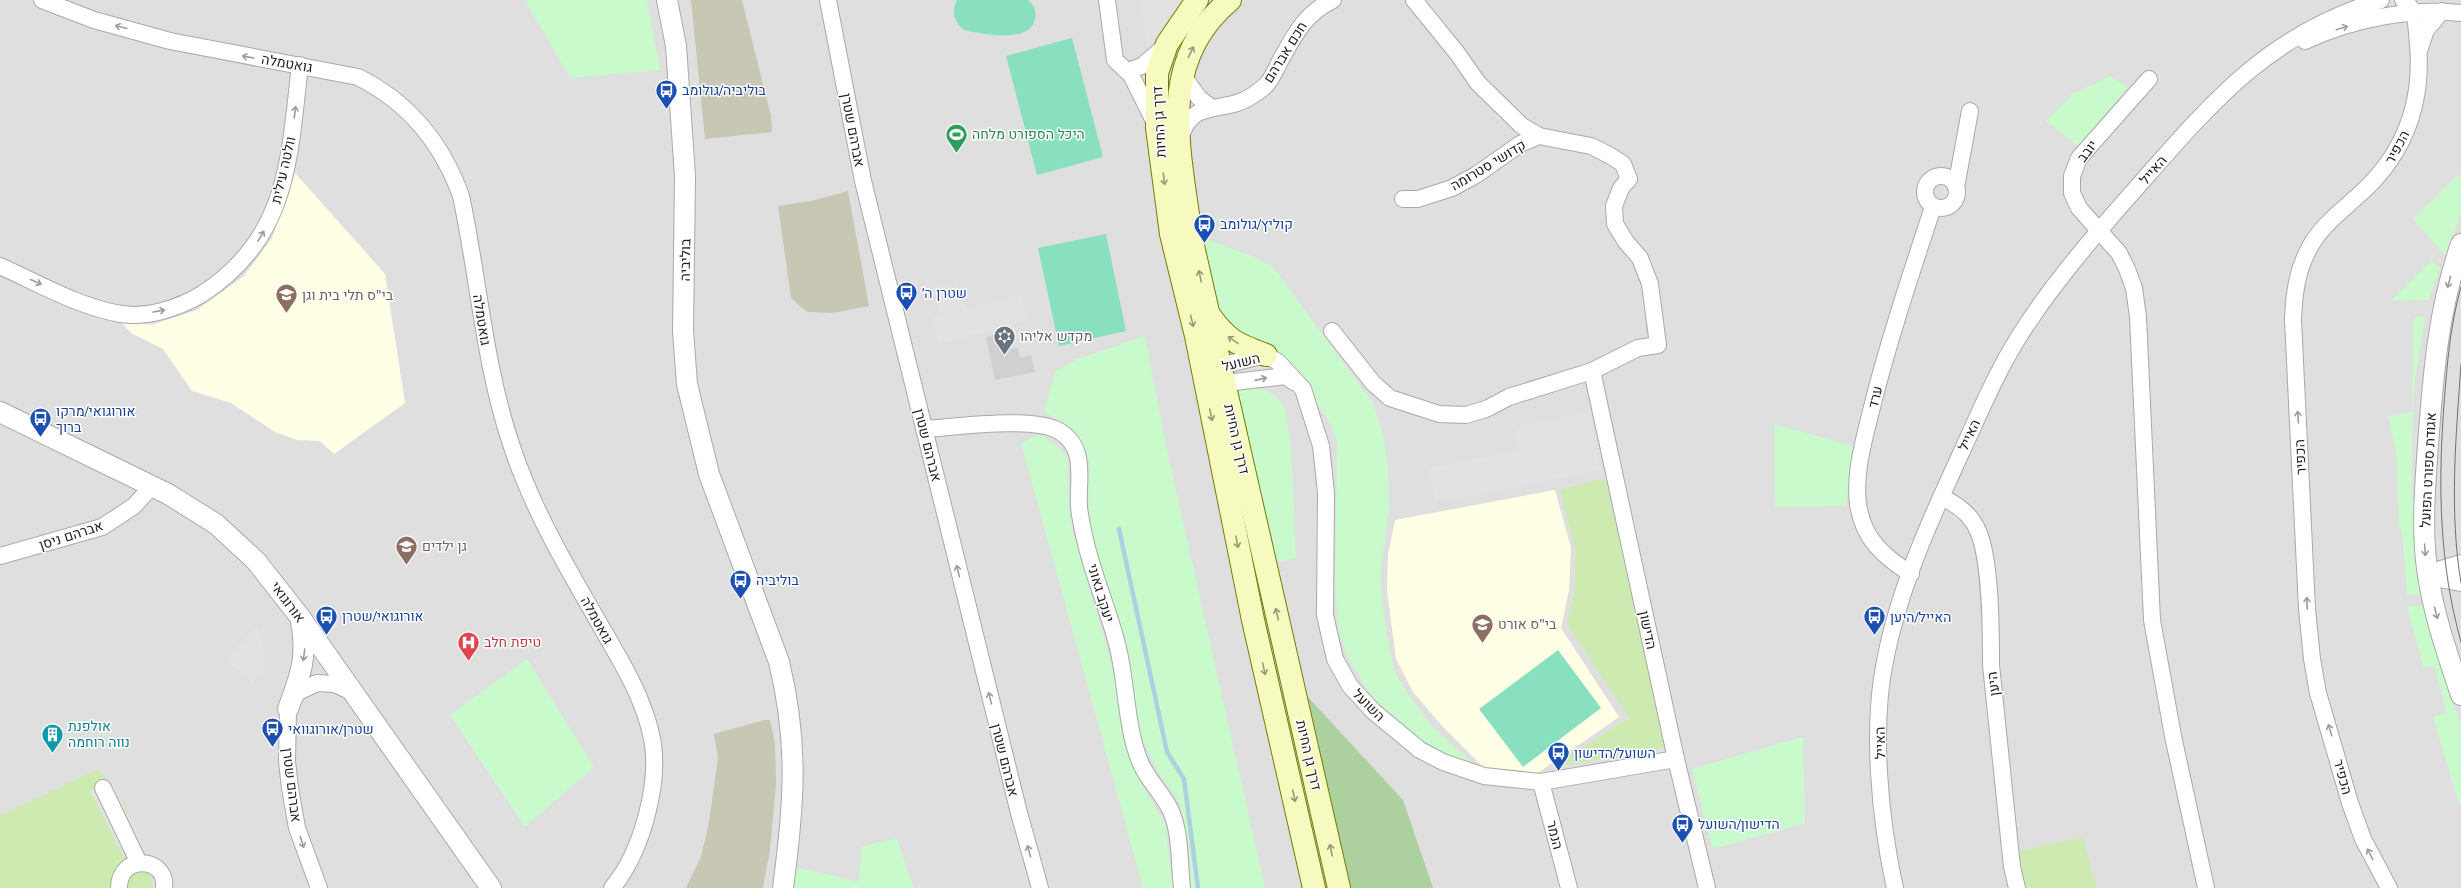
<svg xmlns="http://www.w3.org/2000/svg" width="2461" height="888" viewBox="0 0 2461 888" font-family="Mulish,Heebo,sans-serif">
  <rect width="100%" height="100%" fill="#f2efe9"/>
  <!-- residential -->
  <rect fill="#e0dfdf" x="0" y="0" width="2461" height="888"/>
  <!-- education -->
  <g fill="#ffffe5">
    <polygon points="295,173 385,274 405,403 334,454 320,441 297,440 275,432 231,403 192,391 163,349 131,333 119,320 151,325 197,310 244,276 272,238"/>
    <polygon points="1555,490 1571,548 1569,590 1561,628 1619,717 1539,772 1488,772 1445,729 1413,692 1396,659 1387,590 1388,555 1395,520"/>
  </g>
  <!-- religious -->
  <polygon fill="#d0d0d0" points="1001,333 1004,350 1018,348 1020,358 1031,355 1035,372 995,380 986,337"/>
  <!-- construction -->
  <g fill="#c7c7b4">
    <polygon points="691,0 742,0 771,116 772,132 705,139"/>
    <polygon points="848,191 869,306 833,313 807,312 791,298 778,206 811,201"/>
    <polygon points="764,720 770,720 775,743 776,783 770,850 763,888 686,888 701,857 709,822 718,758 714,734"/>
  </g>
  <!-- grass -->
  <g fill="#cdebb0">
    <polygon points="1605,478 1667,747 1551,768 1625,720 1630,719 1567,624 1574,594 1576,551 1560,490"/>
    <polygon points="98,769 124,802 141,843 153,888 0,888 0,816"/>
    <polygon points="2083,837 2097,888 2025,888 2018,851"/>
  </g>
  <!-- forest -->
  <polygon fill="#add19e" points="1306,695 1403,800 1433,888 1350,888"/>
  <!-- park -->
  <g fill="#c8facc">
    <polygon points="524,0 647,0 660,70 571,78"/>
    <polygon points="2111,76 2128,87 2078,146 2046,121 2072,94"/>
    <polygon points="2461,173 2461,214 2445,256 2413,219"/>
    <path d="M1198,236l54,20 22,12 99,135 11,36 4,28 1,43 -9,65 5,50 9,45 15,26 23,30 41,38 -34,-13 -38,-25 -33,-35 -20,-33 -9,-25 -4,-43 2,-149c-19,-63 -85,-78 -117,-129 -8,-12 -17,-60 -22,-76z"/>
    <polygon points="2432,260 2440,269 2428,300 2391,301"/>
    <path d="M2425,316c-3,25 -9,50 -11,75 -4,68 -2,135 6,203l-13,1 -5,-61 -3,-7 -3,-75 -8,-36 24,-4 1,-94z"/>
    <polygon points="1145,336 1166,446 1265,888 1191,888 1190,849 1180,803 1157,770 1142,739 1126,663 1105,587 1091,526 1088,497 1090,463 1081,439 1073,429 1044,412 1055,372 1075,360"/>
    <polygon points="1239,387 1257,387 1275,395 1285,408 1291,449 1296,558 1277,562 1231,396"/>
    <polygon points="1774,424 1853,446 1846,506 1775,507"/>
    <polygon points="1039,434 1057,445 1068,458 1069,510 1073,533 1107,647 1138,778 1165,823 1173,888 1143,888 1021,443"/>
    <polygon points="2424,605 2430,635 2461,726 2461,805 2459,805 2433,717 2447,712 2434,666 2423,667 2407,606"/>
    <polygon points="527,659 594,767 525,827 450,715"/>
    <polygon points="1803,737 1805,823 1713,849 1692,769"/>
    <polygon points="896,838 914,888 792,888 795,867 859,882 861,847"/>
  </g>
  <!-- pitch -->
  <g fill="#88e0be">
    <path d="M957,0h71c6,5 9,12 7,19 -4,25 -53,15 -71,11 -10,-9 -13,-18 -7,-30z"/>
    <polygon points="1072,38 1103,157 1037,175 1006,56"/>
    <polygon points="1106,234 1126,331 1059,346 1038,248"/>
    <polygon points="1558,650 1601,708 1523,767 1479,709"/>
  </g>
  <!-- parking -->
  <g fill="#e2e2e2">
    <polygon points="1139,0 1179,0 1147,51 1142,15"/>
    <polygon points="958,282 966,310 1022,295 1029,320 938,344 932,318 941,316 934,288"/>
    <polygon points="1590,413 1601,470 1435,502 1428,468 1518,451 1514,428"/>
    <polygon points="257,625 265,649 263,672 252,683 226,660"/>
    <polygon points="111,780 144,845 123,856 90,791"/>
  </g>
  <g fill="none" stroke-linecap="round" stroke-linejoin="round">
    <!-- stream -->
    <polyline stroke="#aad3df" stroke-width="4.5" points="1119,529 1167,752 1184,779 1198,888"/>
    <defs>
      <g id="minor">
        <path d="M42,0l52,20 76,21 188,36c50,25 84,66 103,119 18,84 23,169 51,251 21,63 54,119 87,176 20,35 43,71 52,111 11,46 -9,118 -39,154"/>
        <polyline points="828,0 863,181 1019,813 1040,888"/>
        <polyline points="1107,0 1115,60 1131,75 1156,125"/>
        <polyline points="1414,0 1457,53 1478,83 1522,126 1539,136"/>
        <path d="M2305,41c47,-22 104,-33 156,-28"/>
        <polyline points="2420,48 2426,30 2442,11"/>
        <polyline points="1128,71 1142,66 1165,46"/>
        <polyline points="1181,73 1199,98 1212,108"/>
        <polyline points="2149,79 2079,158 2072,176 2072,193 2079,208 2119,253 2127,269 2134,288 2138,317 2152,620 2173,736 2206,888"/>
        <path d="M1180,139c10,-34 29,-28 57,-36 10,-3 22,-11 29,-18 6,-6 10,-16 14,-24 14,-25 25,-48 53,-61"/>
        <circle cx="1941" cy="192" r="16"/>
        <polyline points="1956,187 1970,111"/>
        <path d="M0,266c38,17 79,41 121,48 27,4 58,-6 81,-20 87,-56 87,-135 98,-229"/>
        <polyline points="1332,331 1373,383 1390,398 1439,414 1466,415 1486,409 1509,397 1592,371 1638,348 1658,345 1650,284 1640,258 1626,242 1615,224 1614,206 1621,188 1629,179 1623,164 1609,155 1591,146 1539,136 1520,144 1476,175 1452,188 1418,199 1403,199"/>
        <polyline points="1212,371 1219,366 1266,355 1278,362 1303,389 1321,446 1326,493 1325,615 1335,659 1350,686 1373,711 1420,750 1443,762 1484,776 1541,782 1676,759"/>
        <polyline points="1592,371 1676,759 1707,888"/>
        <polyline points="1214,378 1234,382 1286,376 1294,382"/>
        <path d="M924,429c32,-2 109,-13 135,2 29,17 18,50 20,76 1,10 3,19 5,28 8,39 25,75 34,113 9,37 8,82 23,116 7,16 21,29 29,45 11,23 9,53 12,79"/>
        <path d="M1941,497c16,7 30,17 37,34 13,29 13,101 13,134l21,202 5,21"/>
        <polyline points="0,556 102,527 134,506 153,485"/>
        <path d="M1911,574c-28,-18 -48,-35 -53,-70 -4,-31 6,-64 13,-93 17,-69 40,-137 62,-204"/>
        <polyline points="1541,782 1569,888"/>
        <polyline points="103,788 139,863"/>
        <path d="M119,888c0,-35 49,-31 45,0"/>
        <polyline points="319,888 297,828 290,788 287,761 288,709 298,692 317,683 335,684 354,693"/>
        <path d="M1895,888c-15,-67 -24,-160 -10,-227 14,-73 46,-143 77,-210 18,-39 35,-80 58,-116 36,-57 82,-108 126,-158 71,-81 128,-145 235,-177"/>
        <path d="M2389,888l-26,-49 -13,-36 -32,-110 -6,-34 -5,-50 -14,-289c1,-27 4,-51 18,-75 12,-21 33,-36 50,-52 44,-40 62,-90 57,-149 -2,-16 0,-34 -15,-44"/>
      </g>
      <g id="tertiary">
        <path d="M667,0l9,46 9,130 -2,155 4,53 22,90 70,188c20,82 15,143 4,226"/>
        <path d="M2461,244c-23,66 -28,132 -33,201 -3,43 -7,87 0,130 6,41 20,81 33,120"/>
        <polyline points="0,412 168,494 216,524 256,561 300,617 491,888"/>
        <polyline points="2428,575 2461,565"/>
        <polyline points="2429,575 2461,581"/>
        <path d="M288,709c12,-33 20,-51 13,-87"/>
      </g>
      <g id="secondary">
        <polyline points="1197,0 1167,44 1157,73 1157,128 1171,234 1196,336 1253,620 1314,888"/>
        <path d="M1230,0c-76,63 -49,153 -39,237l148,651"/>
        <path d="M1210,316c18,25 27,28 56,39"/>
      </g>
    </defs>
    <!-- minor casing -->
    <use href="#minor" stroke="#a9a9a9" stroke-width="18"/>
    <!-- tertiary casing -->
    <use href="#tertiary" stroke="#a9a9a9" stroke-width="22"/>
    <!-- secondary casing -->
    <use href="#secondary" stroke="#707d05" stroke-width="24"/>
    <!-- minor -->
    <use href="#minor" stroke="#fff" stroke-width="16"/>
    <!-- tertiary -->
    <use href="#tertiary" stroke="#fff" stroke-width="20"/>
    <!-- secondary -->
    <use href="#secondary" stroke="#f7fabf" stroke-width="22"/>
    <!-- tram -->
    <g stroke="#707070" stroke-width="1">
      <path d="M2461,287c-11,39 -14,78 -17,117 -6,81 -5,159 17,238"/>
      <path d="M2461,364c-5,73 -12,146 0,219"/>
    </g>
  </g>
  <!-- one-way arrows -->
  <defs><path id="oneway-shaft" d="M-6 0H5M1.5-3L5.5 0L1.5 3" fill="none" stroke-width="1.6" stroke-linecap="round" stroke-linejoin="round"/></defs>
  <g stroke="#9c9c9c">
    <use href="#oneway-shaft" transform="translate(121 27) rotate(-165)"/>
    <use href="#oneway-shaft" transform="translate(2342 28) rotate(-18)"/>
    <use href="#oneway-shaft" transform="translate(248 57) rotate(-170)"/>
    <use href="#oneway-shaft" transform="translate(295 112) rotate(-83)"/>
    <use href="#oneway-shaft" transform="translate(261 236) rotate(-59)"/>
    <use href="#oneway-shaft" transform="translate(36 282) rotate(24)"/>
    <use href="#oneway-shaft" transform="translate(2449 282) rotate(105)"/>
    <use href="#oneway-shaft" transform="translate(159 311) rotate(-10)"/>
    <use href="#oneway-shaft" transform="translate(1261 379) rotate(-13)"/>
    <use href="#oneway-shaft" transform="translate(2298 417) rotate(-94)"/>
    <use href="#oneway-shaft" transform="translate(2425 550) rotate(86)"/>
    <use href="#oneway-shaft" transform="translate(958 571) rotate(-104)"/>
    <use href="#oneway-shaft" transform="translate(2307 603) rotate(-92)"/>
    <use href="#oneway-shaft" transform="translate(2436 613) rotate(76)"/>
    <use href="#oneway-shaft" transform="translate(304 655) rotate(97)"/>
    <use href="#oneway-shaft" transform="translate(990 698) rotate(-104)"/>
    <use href="#oneway-shaft" transform="translate(2330 730) rotate(-107)"/>
    <use href="#oneway-shaft" transform="translate(302 842) rotate(72)"/>
    <use href="#oneway-shaft" transform="translate(1029 851) rotate(-106)"/>
    <use href="#oneway-shaft" transform="translate(2370 854) rotate(-117)"/>
  </g>
  <g stroke="#979978">
    <use href="#oneway-shaft" transform="translate(1191 52) rotate(-64)"/>
    <use href="#oneway-shaft" transform="translate(1164 179) rotate(83)"/>
    <use href="#oneway-shaft" transform="translate(1200 276) rotate(-103)"/>
    <use href="#oneway-shaft" transform="translate(1192 321) rotate(76)"/>
    <use href="#oneway-shaft" transform="translate(1233 340) rotate(-145)"/>
    <use href="#oneway-shaft" transform="translate(1211 415) rotate(78)"/>
    <use href="#oneway-shaft" transform="translate(1237 542) rotate(79)"/>
    <use href="#oneway-shaft" transform="translate(1277 614) rotate(-103)"/>
    <use href="#oneway-shaft" transform="translate(1264 669) rotate(77)"/>
    <use href="#oneway-shaft" transform="translate(1294 796) rotate(78)"/>
    <use href="#oneway-shaft" transform="translate(1331 850) rotate(-102)"/>
  </g>
  <!-- icons -->
  <defs>
    <symbol id="bus-pin" viewBox="-11 -11 22 30"><path d="M0 17L-7.5 6A9.5 9.5 0 1 1 7.5 6Z" fill="#1a4fb4" stroke="#fff"/><path d="M-5-6H5V4H4V6H2V4H-2V6H-4V4H-5ZM-3.5-4V0h7V-4ZM-3.5 1.2v1.5H-2V1.2ZM2 1.2v1.5H3.5V1.2Z" fill="#fff"/></symbol>
    <symbol id="stadium-pin" viewBox="-11 -11 22 30"><path d="M0 17L-7.5 6A9.5 9.5 0 1 1 7.5 6Z" fill="#2e9e5b" stroke="#fff"/><path d="M0-5a6.5 5 0 1 0 0 10a6.5 5 0 1 0 0-10ZM-3.5-1.8h7v3.6h-7Z" fill="#fff"/></symbol>
    <symbol id="school-pin" viewBox="-11 -11 22 30"><path d="M0 17L-7.5 6A9.5 9.5 0 1 1 7.5 6Z" fill="#8d6e63" stroke="#fff"/><path d="M0-5L7-2L0 1L-7-2ZM-4 1L0 2.5L4 1V4Q0 6-4 4Z" fill="#fff"/></symbol>
    <symbol id="synagogue-pin" viewBox="-11 -11 22 30"><path d="M0 17L-7.5 6A9.5 9.5 0 1 1 7.5 6Z" fill="#6b7280" stroke="#fff"/><path d="M0-6.5L5.6 3.2H-5.6ZM0 6.5L5.6-3.2H-5.6Z" fill="#fff"/></symbol>
    <symbol id="hospital-pin" viewBox="-11 -11 22 30"><path d="M0 17L-7.5 6A9.5 9.5 0 1 1 7.5 6Z" fill="#e0444e" stroke="#fff"/><path d="M-5-5h3v3.5h4V-5h3V5h-3V1.5h-4V5h-3Z" fill="#fff"/></symbol>
    <symbol id="building-pin" viewBox="-11 -11 22 30"><path d="M0 17L-7.5 6A9.5 9.5 0 1 1 7.5 6Z" fill="#0f9aa8" stroke="#fff"/><path d="M-4-6H4V6H1V3H-1V6H-4ZM-2.5-4.3h1.7v1.8h-1.7ZM.8-4.3h1.7v1.8H.8ZM-2.5-1h1.7V.8h-1.7ZM.8-1h1.7V.8H.8Z" fill="#fff"/></symbol>
  </defs>
  <g fill-rule="evenodd">
    <use href="#bus-pin" x="654" y="78" width="25" height="34"/>
    <use href="#stadium-pin" x="944" y="122" width="25" height="34"/>
    <use href="#bus-pin" x="1192" y="212" width="25" height="34"/>
    <use href="#bus-pin" x="894" y="280" width="25" height="34"/>
    <use href="#school-pin" x="274" y="282" width="25" height="34"/>
    <use href="#synagogue-pin" x="992" y="324" width="25" height="34"/>
    <use href="#bus-pin" x="28" y="406" width="25" height="34"/>
    <use href="#school-pin" x="394" y="534" width="25" height="34"/>
    <use href="#bus-pin" x="728" y="568" width="25" height="34"/>
    <use href="#bus-pin" x="314" y="604" width="25" height="34"/>
    <use href="#bus-pin" x="1862" y="604" width="25" height="34"/>
    <use href="#school-pin" x="1470" y="612" width="25" height="34"/>
    <use href="#hospital-pin" x="456" y="630" width="25" height="34"/>
    <use href="#bus-pin" x="260" y="716" width="25" height="34"/>
    <use href="#building-pin" x="40" y="722" width="25" height="34"/>
    <use href="#bus-pin" x="1546" y="740" width="25" height="34"/>
    <use href="#bus-pin" x="1670" y="812" width="25" height="34"/>
  </g>
  <g text-anchor="middle" dominant-baseline="central" stroke-width="3" stroke-linejoin="round" paint-order="stroke">
    <!-- street labels -->
    <g font-size="14" fill="#222" stroke="#fff">
      <text transform="translate(1285 52) rotate(-58)">חכם אברהם</text>
      <text transform="translate(287 63) rotate(10)">גואטמלה</text>
      <text transform="translate(1159 122) rotate(-93)">דרך גן החיות</text>
      <text transform="translate(853 130) rotate(79)">אברהם שטרן</text>
      <text transform="translate(2397 147) rotate(-62)">הכפיר</text>
      <text transform="translate(2087 151) rotate(-53)">יובב</text>
      <text transform="translate(1488 165) rotate(-31)">קדושי סטרומה</text>
      <text transform="translate(283 170) rotate(-77)">וולטה עילית</text>
      <text transform="translate(2153 170) rotate(-49)">האייל</text>
      <text transform="translate(685 260) rotate(-89)">בוליביה</text>
      <text transform="translate(482 320) rotate(81)">גואטמלה</text>
      <text transform="translate(1241 362) rotate(-14)">השועל</text>
      <text transform="translate(1875 397) rotate(-76)">ערד</text>
      <text transform="translate(1969 435) rotate(-65)">האייל</text>
      <text transform="translate(1237 439) rotate(77)">דרך גן החיות</text>
      <text transform="translate(928 445) rotate(76)">אברהם שטרן</text>
      <text transform="translate(2300 457) rotate(-93)">הכפיר</text>
      <text transform="translate(2428 470) rotate(-87)">אגודת ספורט הפועל</text>
      <text transform="translate(71 535) rotate(-18)">אברהם ניסן</text>
      <text transform="translate(1101 593) rotate(73)">יעקב גאוני</text>
      <text transform="translate(288 602) rotate(53)">אורוגואי</text>
      <text transform="translate(597 620) rotate(61)">גואטמלה</text>
      <text transform="translate(1648 630) rotate(78)">הדישון</text>
      <text transform="translate(1993 684) rotate(-97)">היען</text>
      <text transform="translate(1369 705) rotate(45)">השועל</text>
      <text transform="translate(1880 743) rotate(-91)">האייל</text>
      <text transform="translate(1309 755) rotate(77)">דרך גן החיות</text>
      <text transform="translate(1005 760) rotate(76)">אברהם שטרן</text>
      <text transform="translate(2343 777) rotate(75)">הכפיר</text>
      <text transform="translate(292 785) rotate(83)">אברהם שטרן</text>
      <text transform="translate(1555 835) rotate(76)">הנמר</text>
    </g>
    <!-- transit labels -->
    <g font-size="14" fill="#164399" stroke="#fff" text-anchor="start">
      <text x="682" y="90">בוליביה/גולומב</text>
      <text x="1220" y="224">קוליץ/גולומב</text>
      <text x="922" y="293">שטרן ה׳</text>
      <text x="56" y="411">אורוגואי/מרקו<tspan x="56" dy="16">ברוך</tspan></text>
      <text x="756" y="580">בוליביה</text>
      <text x="342" y="616">אורוגואי/שטרן</text>
      <text x="1890" y="617">האייל/היען</text>
      <text x="288" y="729">שטרן/אורוגוואי</text>
      <text x="1574" y="753">השועל/הדישון</text>
      <text x="1698" y="824">הדישון/השועל</text>
    </g>
    <!-- leisure labels -->
    <g font-size="14" fill="#27864d" stroke="#fff" text-anchor="start">
      <text x="972" y="134">היכל הספורט מלחה</text>
    </g>
    <!-- education labels -->
    <g font-size="14" fill="#785e54" stroke="#fff" text-anchor="start">
      <text x="302" y="295">בי"ס תלי בית וגן</text>
      <text x="422" y="546">גן ילדים</text>
      <text x="1498" y="624">בי"ס אורט</text>
    </g>
    <!-- worship labels -->
    <g font-size="14" fill="#5b616d" stroke="#fff" text-anchor="start">
      <text x="1020" y="336">מקדש אליהו</text>
    </g>
    <!-- health labels -->
    <g font-size="14" fill="#be3a42" stroke="#fff" text-anchor="start">
      <text x="484" y="642">טיפת חלב</text>
    </g>
    <!-- culture labels -->
    <g font-size="14" fill="#0d838f" stroke="#fff" text-anchor="start">
      <text x="68" y="726">אולפנת<tspan x="68" dy="16">נווה רוחמה</tspan></text>
    </g>
  </g>
</svg>
